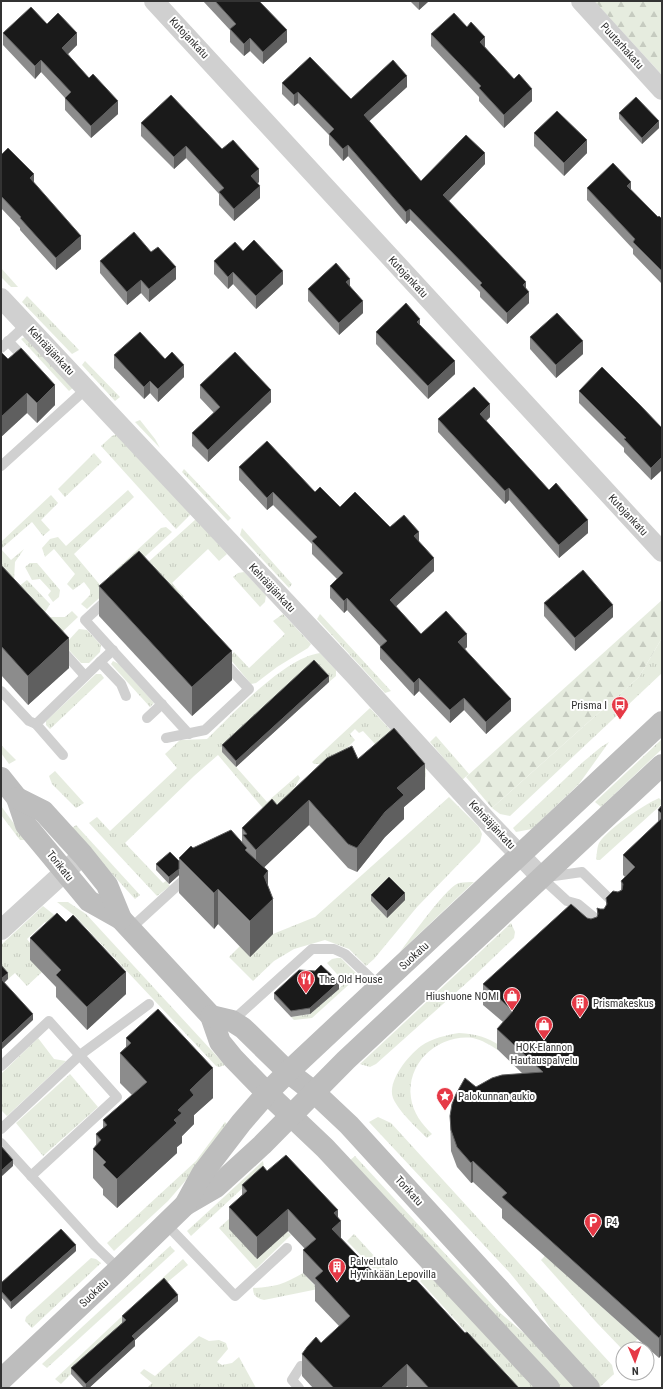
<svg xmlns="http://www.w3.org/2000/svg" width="663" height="1389" viewBox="0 0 663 1389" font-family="'Roboto Condensed',sans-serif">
  <defs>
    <pattern id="grass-tufts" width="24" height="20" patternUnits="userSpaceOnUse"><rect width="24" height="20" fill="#e6ecdf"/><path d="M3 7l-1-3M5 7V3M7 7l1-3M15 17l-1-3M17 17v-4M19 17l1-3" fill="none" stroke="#c6cbc0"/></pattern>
    <pattern id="forest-firs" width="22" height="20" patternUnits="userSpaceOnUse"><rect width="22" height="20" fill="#e6ecdf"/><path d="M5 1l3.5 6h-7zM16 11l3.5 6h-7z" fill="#c6cbc0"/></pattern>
  </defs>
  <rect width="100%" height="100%" fill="#fff"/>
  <!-- grass -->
  <g fill="url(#grass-tufts)">
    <polygon points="1,268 18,287 11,287 1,277"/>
    <polygon points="27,296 79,350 72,354 22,302"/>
    <polygon points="27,336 74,387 69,391 21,339"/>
    <polygon points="85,361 120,397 115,401 82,365"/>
    <polygon points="140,420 155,439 160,448 135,422"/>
    <polygon points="117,434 191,514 176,529 101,446 112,436"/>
    <polygon points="94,453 102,462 65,497 58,489"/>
    <polygon points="184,469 231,518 228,521 182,472"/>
    <polygon points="128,490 134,497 74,554 106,592 87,609 81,604 90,595 90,590 84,582 73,590 67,584 75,574 54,549 45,557 42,548 50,539 58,537 66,546"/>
    <polygon points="51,495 58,503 41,520 50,530 43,536 32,522 1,549 11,560 24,549 15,562 14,580 1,577 1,542"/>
    <polygon points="196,519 227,554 219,561 208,549 172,583 184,597 177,603 145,565"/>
    <polygon points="166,527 172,532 113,586 109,582 109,576 161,528"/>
    <polygon points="242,528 292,584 289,588 240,535"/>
    <polygon points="30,563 37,563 60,590 59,597 53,602 48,595 51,591 40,579 32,580 25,567"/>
    <polygon points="244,572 266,595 265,602 260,607 233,577 238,573"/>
    <polygon points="27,580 50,604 41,619 14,590"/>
    <polygon points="72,611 78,617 59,635 44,622 51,617 65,617"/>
    <polygon points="283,614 311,644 308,648 277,667 256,683 251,684 231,660 230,657 234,652 249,668 285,634 273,621"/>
    <polygon points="320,614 391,691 385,693 317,619"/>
    <polygon points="79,629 87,630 101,645 100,652 89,663 81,663 68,649 68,641"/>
    <polygon points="662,638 662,673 510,816 500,814 492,808 639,677"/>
    <path d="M320,653l16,17v6l-7,6 -14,-15 -93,84 45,51 31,-27 2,3 -12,21 -15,21 -55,-65 -24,21 -69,67 38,40 3,-2 4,5 -13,10 -68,-73 8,-6 13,14 67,-63 -12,-14 15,-14 27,-1c27,-26 77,-81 113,-86z"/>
    <polygon points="113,661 119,664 154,703 150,707 111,664"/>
    <polygon points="96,674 101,674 104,678 50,729 46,725 46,721"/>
    <polygon points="370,708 426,768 425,789 394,752 353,766 376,745 363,731 359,733 355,729 350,734 355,740 341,754 334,764 314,764 312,762"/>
    <polygon points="436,736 469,774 462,780 430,742"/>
    <polygon points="662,739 662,749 601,807 595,802"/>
    <polygon points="609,742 579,784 532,829 516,832 513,828 583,762 601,747"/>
    <polygon points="1,745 16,760 9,764 1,753"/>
    <polygon points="55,771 84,803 76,808 52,784 49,776"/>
    <polygon points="449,797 479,827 482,834 480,842 417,907 374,959 366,966 349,949 325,940 294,949 274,961 253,981 229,957 240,946 250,956 273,934 315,917"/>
    <path d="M659,798l3,3v3l-62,56h-3l-1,-1c1,-5 1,-12 3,-16 10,-15 43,-37 60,-45z"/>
    <polygon points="1,806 26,840 20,840 1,815"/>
    <polygon points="76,825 140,895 135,899 71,829"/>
    <path d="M474,882l-74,70c10,-13 46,-65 59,-69 5,-1 11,-1 15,-1z"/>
    <polygon points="57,902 68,902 86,914 225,1065 219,1067 216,1066 75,916"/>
    <polygon points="43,906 63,922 66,945 45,922 27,939 38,953 31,960 42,972 27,986 15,973 8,979 1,971 1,945"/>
    <polygon points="511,923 515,932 514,938 471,979 376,1064 370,1067 360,1064"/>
    <polygon points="337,958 341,958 356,973 355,979 312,1018 294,1020 291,1017 310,1014 345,983 327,963 332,959"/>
    <path d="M459,1033c18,1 27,4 42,13l-3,4c-8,-5 -16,-10 -25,-12 -34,-4 -67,24 -62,60 2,15 11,26 21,36l-5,4c-10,-10 -28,-26 -34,-40 -6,-17 15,-42 28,-52 11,-8 26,-11 38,-13z"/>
    <polygon points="38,1038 54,1059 66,1061 7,1116 1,1110 1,1074"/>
    <polygon points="70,1074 98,1107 43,1156 16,1123"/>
    <polygon points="378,1117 391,1123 612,1365 614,1374 600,1387 556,1337 531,1299 510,1273 369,1122"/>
    <polygon points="225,1122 228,1125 199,1165 168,1201 114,1251 107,1243 196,1161"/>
    <polygon points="355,1156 498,1311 533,1341 577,1388 558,1388 349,1161"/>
    <polygon points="263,1161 264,1168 191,1236 187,1231"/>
    <polygon points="242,1207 287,1231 291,1235 256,1269 219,1228"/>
    <polygon points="354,1234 400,1284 393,1289 347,1241"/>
    <polygon points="170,1246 175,1251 47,1368 42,1364"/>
    <polygon points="545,1256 638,1339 627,1349 623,1350 597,1323 541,1260"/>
    <polygon points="91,1258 96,1259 101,1263 32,1328 25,1321 26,1317"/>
    <polygon points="183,1259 188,1265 164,1285 122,1323 61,1384 55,1379"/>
    <path d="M303,1273l15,16 -54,11c-7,-2 -11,-4 -11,-12 23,-1 31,-4 50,-15z"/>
    <polygon points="429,1273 536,1388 517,1388 420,1281"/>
    <polygon points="199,1336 209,1341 219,1340 226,1343 228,1349 217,1362 222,1365 232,1363 239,1357 256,1388 147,1388 152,1383 140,1373 144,1369 155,1376"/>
  </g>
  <!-- forest -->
  <g fill="url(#forest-firs)">
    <polygon points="594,1 662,1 662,75"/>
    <polygon points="662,600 662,638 639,677 492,808 466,777"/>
  </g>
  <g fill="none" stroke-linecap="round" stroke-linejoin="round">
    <!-- lane -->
    <g stroke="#d0d0d0" stroke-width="10">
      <polyline points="8,341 26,360"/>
      <polyline points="1,348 26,325"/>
      <polyline points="1,466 86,389"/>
      <polyline points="109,598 85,620 189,734"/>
      <polyline points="60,648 85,676"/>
      <polyline points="113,650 100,662 121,684 126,696"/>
      <polyline points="1,691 29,721 36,724"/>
      <polyline points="147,718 162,704"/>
      <polyline points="166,738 205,730 249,689 223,661"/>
      <polyline points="63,755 36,724 100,662"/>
      <polyline points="547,877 582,872 617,906"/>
      <polyline points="542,878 567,901 578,904 601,923"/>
      <polyline points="130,929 188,876"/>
      <polyline points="231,1022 312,949 334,949 345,954 380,987"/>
      <polyline points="1,1066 49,1021 117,1097 31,1176"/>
      <polyline points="1,1129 80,1055 149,1004"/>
      <polyline points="1,1143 95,1246 119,1269"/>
      <polyline points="166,1224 235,1296 287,1248"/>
      <polyline points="299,1388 292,1380 301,1366"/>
    </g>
    <!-- street -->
    <g stroke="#d0d0d0" stroke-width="20">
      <polyline points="154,1 662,552"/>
      <polyline points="581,1 662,90"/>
      <polyline points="1,298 356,677 492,826 542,878"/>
      <polyline points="1,930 83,855"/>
    </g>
    <!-- secondary -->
    <g stroke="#bdbdbd" stroke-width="22">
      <polyline points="1,778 17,798 26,825 89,901 121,919 211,1016 220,1042 233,1058 267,1093 325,1148 549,1388"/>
      <polyline points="17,798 43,811 83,855 107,885 121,919"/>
      <polyline points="211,1016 232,1021 243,1028 288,1072 315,1093 349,1125 589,1388"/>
      <polyline points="185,1205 216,1187 262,1145 346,1060 662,765"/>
      <polyline points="1,1380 119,1269 185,1205 202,1174 241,1123 267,1093 288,1072 662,722"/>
    </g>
  </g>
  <!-- wall -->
  <g fill="#8c8c8c">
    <polygon points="203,1 259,1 287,42 263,64 250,51 244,56 230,42 230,30"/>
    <polygon points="410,1 429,1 419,10"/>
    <polygon points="47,24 77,45 68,54 118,114 91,138 65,110 65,98 41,72 35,79 3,45 3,33"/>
    <polygon points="431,34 485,47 532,101 504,128 479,101 479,97 431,46"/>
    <polygon points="282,83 351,99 407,87 369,121 421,181 485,164 449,201 526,288 529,303 507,324 480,297 480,292 410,220 406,224 348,156 343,161 329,145 329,135 298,103 294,106 282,94"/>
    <polygon points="619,113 659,128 642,144 619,119"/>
    <polygon points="141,123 222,149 259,182 258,183 260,198 234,221 219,205 219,194 186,158 174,169 141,136"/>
    <polygon points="534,133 587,153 564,176 534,146"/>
    <polygon points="1,155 34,183 81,249 56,270 20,230 20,228 1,208"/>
    <polygon points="587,188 631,189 658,217 662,219 662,282 661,283 633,254 633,249 587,200"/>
    <polygon points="243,251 283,284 256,309 233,284 228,289 214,274 214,261"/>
    <polygon points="151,252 176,279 149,302 141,293 127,305 100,273 100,261"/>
    <polygon points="350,286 363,313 339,335 308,301 308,289"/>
    <polygon points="420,326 455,374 428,399 376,344 376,332"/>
    <polygon points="530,337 583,354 556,378 530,349"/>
    <polygon points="1,352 8,359 55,405 37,423 27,413 1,437"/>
    <polygon points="114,355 165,359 184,377 158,402 150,393 144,399 114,368"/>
    <polygon points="200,385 271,402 208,462 192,446 192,433 214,413 200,398"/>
    <polygon points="579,391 662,428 662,470 651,480 624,452 624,448 579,403"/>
    <polygon points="490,417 486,421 588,533 559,558 509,500 505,504 438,432 438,419"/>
    <polygon points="239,467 315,492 340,507 390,527 419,542 434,571 396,606 421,634 467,647 465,649 511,711 486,734 464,710 450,723 419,691 414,696 380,659 380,646 347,610 344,613 330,598 330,586 337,579 312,554 312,544 273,505 267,510 239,480"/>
    <polygon points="1,565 69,668 28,705 1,675"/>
    <polygon points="99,586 232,680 192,716 99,616"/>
    <polygon points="544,603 613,617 575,651 544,616"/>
    <polygon points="329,682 236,767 222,752 222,745"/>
    <polygon points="358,759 425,789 404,807 404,819 385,837 357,872 348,868 309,825 264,867 268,886 273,934 250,957 218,924 214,929 179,893 179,875 169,884 156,870 156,864 179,861 179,858 193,848 242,843 242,828 277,805"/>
    <polygon points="662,805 662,1354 659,1358 502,1218 502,1209 473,1182 471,1183 457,1167 451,1151 450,1116 476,1087 523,1074 497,1049 497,1029 503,1022 483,1005 483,984 587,918 591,919 597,917 597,908 600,909 604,909 606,906 606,898 621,890 621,881 625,877 623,875 623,855 658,822 658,810"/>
    <polygon points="371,895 405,900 387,918 371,901"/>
    <polygon points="30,938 126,994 87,1030 56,997 56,987 30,960"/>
    <polygon points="339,989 310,1014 291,1017 274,999 274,993"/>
    <polygon points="126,1038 213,1098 194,1115 194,1124 182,1136 182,1143 177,1147 177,1153 117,1208 103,1195 103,1189 93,1178 93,1149 96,1145 96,1134 103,1128 103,1120 132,1095 120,1083 120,1053 126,1047"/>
    <polygon points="267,1171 338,1217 341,1238 378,1277 465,1333 519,1388 409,1388 407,1386 405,1388 313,1388 302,1376 302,1354 321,1343 339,1326 315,1301 315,1285 303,1273 303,1250 305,1249 288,1231 257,1259 229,1229 229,1207 242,1195 242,1185"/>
    <polygon points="76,1251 11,1309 1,1297 1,1283"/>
    <polygon points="178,1301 135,1340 135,1346 89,1388 84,1388 71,1374 71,1368 122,1323 122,1316"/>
  </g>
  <!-- shaded-wall -->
  <g fill="#5f5f5f">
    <polygon points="419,1 429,1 419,10"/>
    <polygon points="287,30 287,42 263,64 263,52"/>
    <polygon points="77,33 77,45 62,60 62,48"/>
    <polygon points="485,37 485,50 480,42"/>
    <polygon points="250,38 250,51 244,56 244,44"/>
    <polygon points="41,60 41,72 35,79 35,66"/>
    <polygon points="407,76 407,87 364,126 364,115"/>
    <polygon points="532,89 532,101 504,128 504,115"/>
    <polygon points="298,92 298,103 294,106 294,95"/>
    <polygon points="118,101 118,114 91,138 91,126"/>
    <polygon points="659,121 659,128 642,144 642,138"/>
    <polygon points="587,140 587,153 564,176 564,163"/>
    <polygon points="348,145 348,156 343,161 343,149"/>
    <polygon points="186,146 186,158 174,169 174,157"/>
    <polygon points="485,153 485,164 443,207 443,195"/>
    <polygon points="259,169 259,182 251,188 251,176"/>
    <polygon points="34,174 34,187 30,178"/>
    <polygon points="631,182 631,195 627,186"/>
    <polygon points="260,186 260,198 234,221 234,209"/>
    <polygon points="410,209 410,220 406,224 406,212"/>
    <polygon points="81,236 81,249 56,270 56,258"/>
    <polygon points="176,267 176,279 149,302 149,289"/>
    <polygon points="662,269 662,282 661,283 661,270"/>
    <polygon points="283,271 283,284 256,309 256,296"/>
    <polygon points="233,272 233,284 228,289 228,277"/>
    <polygon points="350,279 350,291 346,282"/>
    <polygon points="141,280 141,293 127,305 127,292"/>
    <polygon points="526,282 526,293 523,285"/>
    <polygon points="529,292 529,303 507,324 507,313"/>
    <polygon points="363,301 363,313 339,335 339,323"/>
    <polygon points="420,319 420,331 417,322"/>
    <polygon points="583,341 583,354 556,378 556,365"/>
    <polygon points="455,361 455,374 428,399 428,386"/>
    <polygon points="184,365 184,377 158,402 158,389"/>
    <polygon points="150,381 150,393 144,399 144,387"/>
    <polygon points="55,385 55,405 37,423 37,403"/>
    <polygon points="271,390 271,402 208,462 208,450"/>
    <polygon points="27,393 27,413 1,437 1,417"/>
    <polygon points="490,404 490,417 480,427 480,414"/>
    <polygon points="662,457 662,470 651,480 651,468"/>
    <polygon points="509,488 509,500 505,504 505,491"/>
    <polygon points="273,492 273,505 267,510 267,498"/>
    <polygon points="588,520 588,533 559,558 559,545"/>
    <polygon points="419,532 419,544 414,536"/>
    <polygon points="434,558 434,571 390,612 390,600"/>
    <polygon points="347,598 347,610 344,613 344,601"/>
    <polygon points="613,605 613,617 575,651 575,638"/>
    <polygon points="467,634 467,647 458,655 458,642"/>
    <polygon points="69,638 69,668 28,705 28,676"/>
    <polygon points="232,651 232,680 192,716 192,687"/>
    <polygon points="329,676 329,682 236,767 236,761"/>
    <polygon points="419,678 419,691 414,696 414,683"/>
    <polygon points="464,698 464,710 450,723 450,710"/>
    <polygon points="511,699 511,711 486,734 486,722"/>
    <polygon points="425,764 425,789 404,807 404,819 385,837 357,872 357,848 397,788"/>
    <polygon points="309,800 309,825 256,875 256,850"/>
    <polygon points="179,869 179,875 169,884 169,877"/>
    <polygon points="268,871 268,904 273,899 273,934 250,957 250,921 264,876"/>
    <polygon points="218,889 218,924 214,929 214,893"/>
    <polygon points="405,893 405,900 387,918 387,911"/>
    <polygon points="126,972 126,994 87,1030 87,1007"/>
    <polygon points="8,973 8,979 1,986 1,979"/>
    <polygon points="339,982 339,989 310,1014 310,1008"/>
    <polygon points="33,1014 33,1020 1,1050 1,1044"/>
    <polygon points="213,1068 213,1098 194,1115 194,1124 182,1136 182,1143 177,1147 177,1153 117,1208 117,1179 174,1120 178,1110 190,1090"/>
    <polygon points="13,1160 13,1166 1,1177 1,1171"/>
    <polygon points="473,1161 473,1182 471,1183 471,1163"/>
    <polygon points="288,1209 288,1231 257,1259 257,1237"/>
    <polygon points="338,1210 338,1224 341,1221 341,1243 332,1229 334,1213"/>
    <polygon points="76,1245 76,1251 11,1309 11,1302"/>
    <polygon points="178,1295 178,1301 135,1340 135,1346 89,1388 86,1388 86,1384 132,1336"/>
    <polygon points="662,1334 662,1354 659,1358 659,1338"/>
    <polygon points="407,1364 407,1386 405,1388 381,1388"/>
  </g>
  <!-- building -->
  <g fill="#1a1a1a" stroke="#5f5f5f">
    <polygon points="215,1 259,1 287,30 263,52 250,38 244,44 230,29 236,24"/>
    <polygon points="31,7 47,24 58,13 77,33 62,48 89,78 93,74 118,101 91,126 65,98 71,92 41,60 35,66 3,33"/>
    <polygon points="454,13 467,27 471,22 485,37 480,42 514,79 519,74 532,89 504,115 479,88 481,86 431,34"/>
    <polygon points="310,57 351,99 393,60 407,76 364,115 421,181 466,135 485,153 443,195 526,282 523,285 529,292 507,313 480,285 482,283 410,209 406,212 348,145 343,149 329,134 334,129 298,92 294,95 282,83"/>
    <polygon points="171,95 222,149 233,140 259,169 251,176 260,186 234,209 219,192 224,188 186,146 174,157 141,123"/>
    <polygon points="636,97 659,121 642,138 619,113"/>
    <polygon points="557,111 587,140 564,163 534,133"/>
    <polygon points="8,148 34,174 30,178 81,236 56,258 20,218 21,217 1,196 1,155"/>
    <polygon points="613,163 631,182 627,186 658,217 659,216 662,219 662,269 661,270 633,242 635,239 587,188"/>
    <polygon points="134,232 151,252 158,247 176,267 149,289 141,280 127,292 100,261"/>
    <polygon points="254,240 283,271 256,296 233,272 228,277 214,261 235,242 243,251"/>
    <polygon points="336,263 350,279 346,282 363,301 339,323 308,289"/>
    <polygon points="406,303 420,319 417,322 455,361 428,386 376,332"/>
    <polygon points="557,313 583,341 556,365 530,337"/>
    <polygon points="140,332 165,359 172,352 184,365 158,389 150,381 144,387 114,355"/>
    <polygon points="21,348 55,385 37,403 27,393 1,417 1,352 8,359"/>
    <polygon points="235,352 271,390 208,450 192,433 220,407 200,385"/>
    <polygon points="602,367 640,405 662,428 662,457 651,468 624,439 626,438 579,391"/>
    <polygon points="474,387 490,404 480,414 549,490 556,483 588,520 559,545 509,488 505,491 438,419"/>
    <polygon points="267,441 315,492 320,487 340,507 355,492 390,527 404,515 419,532 414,536 434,558 390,600 421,634 446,611 467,634 458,642 511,699 486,722 464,698 450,710 419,678 414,683 380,647 387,641 347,598 344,601 330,586 343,573 312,541 317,537 273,492 267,498 239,467"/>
    <polygon points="139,551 232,651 192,687 99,586"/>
    <polygon points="1,565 69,638 28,676 1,646"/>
    <polygon points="583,570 613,605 575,638 544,603"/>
    <polygon points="314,660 329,676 236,761 222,745"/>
    <polygon points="394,728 425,764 397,788 404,795 385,812 357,848 348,844 309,800 256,850 243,835 247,834 242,828 272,799 277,805 327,758 352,746 358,759"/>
    <polygon points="662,805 662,814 658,810"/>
    <polygon points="662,818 662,1334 659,1338 502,1197 507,1193 473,1161 471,1163 457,1147 451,1130 450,1116 452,1104 456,1094 465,1078 476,1087 492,1078 502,1075 543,1072 497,1029 513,1011 483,984 571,904 587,918 591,919 597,917 598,914 597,908 600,909 604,909 607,904 606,898 613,891 618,892 622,890 623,884 621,881 635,867 623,855"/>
    <polygon points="231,830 247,848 245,850 268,871 264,876 273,899 250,921 218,889 214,893 179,858 191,846 193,848"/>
    <polygon points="170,852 179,861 179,869 169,877 156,864"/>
    <polygon points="389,877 405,893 387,911 371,895"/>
    <polygon points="57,913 66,922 73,915 126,972 87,1007 56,975 61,970 30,938"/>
    <polygon points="1,965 8,973 1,979 33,1014 1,1044"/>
    <polygon points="321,965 339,982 310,1008 291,1011 274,993 299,970 315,971"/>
    <polygon points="158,1009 213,1068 190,1090 194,1095 178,1110 182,1113 174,1120 177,1123 117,1179 103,1165 106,1162 93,1149 101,1140 96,1134 107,1125 103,1120 147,1082 120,1053 131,1043 126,1038"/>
    <polygon points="1,1146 13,1160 1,1171"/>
    <polygon points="286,1155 338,1210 334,1213 341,1221 332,1229 378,1277 409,1272 465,1333 467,1332 519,1388 429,1388 407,1364 381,1388 334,1388 302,1354 307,1347 316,1337 321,1343 350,1316 315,1278 323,1271 303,1250 316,1239 288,1209 257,1237 229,1207 247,1191 242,1185 263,1166 267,1171"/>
    <polygon points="61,1229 76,1245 11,1302 1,1291 1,1283"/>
    <polygon points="164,1278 178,1295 132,1336 135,1339 86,1384 71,1368 126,1320 122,1316"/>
  </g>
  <!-- icons -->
  <defs>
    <symbol id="bus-pin" viewBox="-11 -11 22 30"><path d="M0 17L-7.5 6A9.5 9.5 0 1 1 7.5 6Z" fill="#e63946" stroke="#fff"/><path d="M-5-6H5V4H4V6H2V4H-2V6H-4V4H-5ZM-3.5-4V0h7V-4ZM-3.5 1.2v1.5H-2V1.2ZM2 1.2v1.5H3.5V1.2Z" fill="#fff"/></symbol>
    <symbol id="restaurant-pin" viewBox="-11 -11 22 30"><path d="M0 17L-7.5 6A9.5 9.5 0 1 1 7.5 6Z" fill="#e63946" stroke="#fff"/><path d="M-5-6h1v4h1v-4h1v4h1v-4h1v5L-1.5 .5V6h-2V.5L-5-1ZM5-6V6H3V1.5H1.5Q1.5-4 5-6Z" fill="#fff"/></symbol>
    <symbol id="shop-pin" viewBox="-11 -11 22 30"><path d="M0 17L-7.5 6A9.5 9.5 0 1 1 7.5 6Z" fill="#e63946" stroke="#fff"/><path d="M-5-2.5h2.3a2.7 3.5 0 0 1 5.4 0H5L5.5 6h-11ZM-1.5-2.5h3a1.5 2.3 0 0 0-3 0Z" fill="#fff"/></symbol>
    <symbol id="building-pin" viewBox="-11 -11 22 30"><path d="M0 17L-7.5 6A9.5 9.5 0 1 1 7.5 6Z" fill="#e63946" stroke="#fff"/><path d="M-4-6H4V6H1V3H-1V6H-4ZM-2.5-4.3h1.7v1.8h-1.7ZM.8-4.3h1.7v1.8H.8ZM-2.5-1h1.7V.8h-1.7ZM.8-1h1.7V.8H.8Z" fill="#fff"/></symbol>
    <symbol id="sight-pin" viewBox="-11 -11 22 30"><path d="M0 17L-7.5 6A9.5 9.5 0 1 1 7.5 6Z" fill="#e63946" stroke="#fff"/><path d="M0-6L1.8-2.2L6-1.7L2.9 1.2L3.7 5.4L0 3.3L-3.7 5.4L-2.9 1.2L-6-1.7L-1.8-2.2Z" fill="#fff"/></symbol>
    <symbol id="parking-pin" viewBox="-11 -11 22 30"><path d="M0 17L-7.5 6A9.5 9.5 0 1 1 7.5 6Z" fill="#e63946" stroke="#fff"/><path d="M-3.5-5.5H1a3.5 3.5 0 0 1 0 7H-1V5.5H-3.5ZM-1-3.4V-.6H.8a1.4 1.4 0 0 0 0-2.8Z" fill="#fff"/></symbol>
  </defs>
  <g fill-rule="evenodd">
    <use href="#bus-pin" x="610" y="695" width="20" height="27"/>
    <use href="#restaurant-pin" x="296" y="969" width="20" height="27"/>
    <use href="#shop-pin" x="502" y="986" width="20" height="27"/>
    <use href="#building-pin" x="570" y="993" width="20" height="27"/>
    <use href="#shop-pin" x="534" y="1015" width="20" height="27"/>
    <use href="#sight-pin" x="435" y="1086" width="20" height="27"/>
    <use href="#parking-pin" x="583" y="1212" width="20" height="27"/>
    <use href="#building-pin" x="327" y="1257" width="20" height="27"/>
  </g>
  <g text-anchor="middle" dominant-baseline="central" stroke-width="4" stroke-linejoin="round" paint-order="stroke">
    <!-- street labels -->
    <g font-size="11" fill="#333" stroke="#fff">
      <text transform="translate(189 38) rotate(47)">Kutojankatu</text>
      <text transform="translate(622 46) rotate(48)">Puutarhakatu</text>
      <text transform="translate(408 277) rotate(47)">Kutojankatu</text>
      <text transform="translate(51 351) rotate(47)">Kehrääjänkatu</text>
      <text transform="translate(628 515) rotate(47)">Kutojankatu</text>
      <text transform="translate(272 588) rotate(47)">Kehrääjänkatu</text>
      <text transform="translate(492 825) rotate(47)">Kehrääjänkatu</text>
      <text transform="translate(60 866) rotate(51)">Torikatu</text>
      <text transform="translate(414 956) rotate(-43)">Suokatu</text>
      <text transform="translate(409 1191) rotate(48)">Torikatu</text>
      <text transform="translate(94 1293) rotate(-44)">Suokatu</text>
    </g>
    <!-- poi labels -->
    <g font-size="11" fill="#333" stroke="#fff" text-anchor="start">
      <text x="607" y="705" text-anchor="end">Prisma I</text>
      <text x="319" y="979">The Old House</text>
      <text x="499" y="996" text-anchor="end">Hiushuone NOMI</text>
      <text x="593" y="1003">Prismakeskus</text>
      <text x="544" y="1047" text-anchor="middle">HOK-Elannon<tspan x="544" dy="13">Hautauspalvelu</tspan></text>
      <text x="458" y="1096">Palokunnan aukio</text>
      <text x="606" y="1222">P4</text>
      <text x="350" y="1261">Palvelutalo<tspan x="350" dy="13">Hyvinkään Lepovilla</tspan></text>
    </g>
  </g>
  <!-- border -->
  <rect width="663" height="1389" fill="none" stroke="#333333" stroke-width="4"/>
  <!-- north arrow -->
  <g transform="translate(635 1361) rotate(178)"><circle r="19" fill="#ffffff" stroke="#adadad"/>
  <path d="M0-3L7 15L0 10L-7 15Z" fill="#e63946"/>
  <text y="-6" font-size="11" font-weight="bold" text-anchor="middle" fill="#333333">N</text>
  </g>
</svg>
